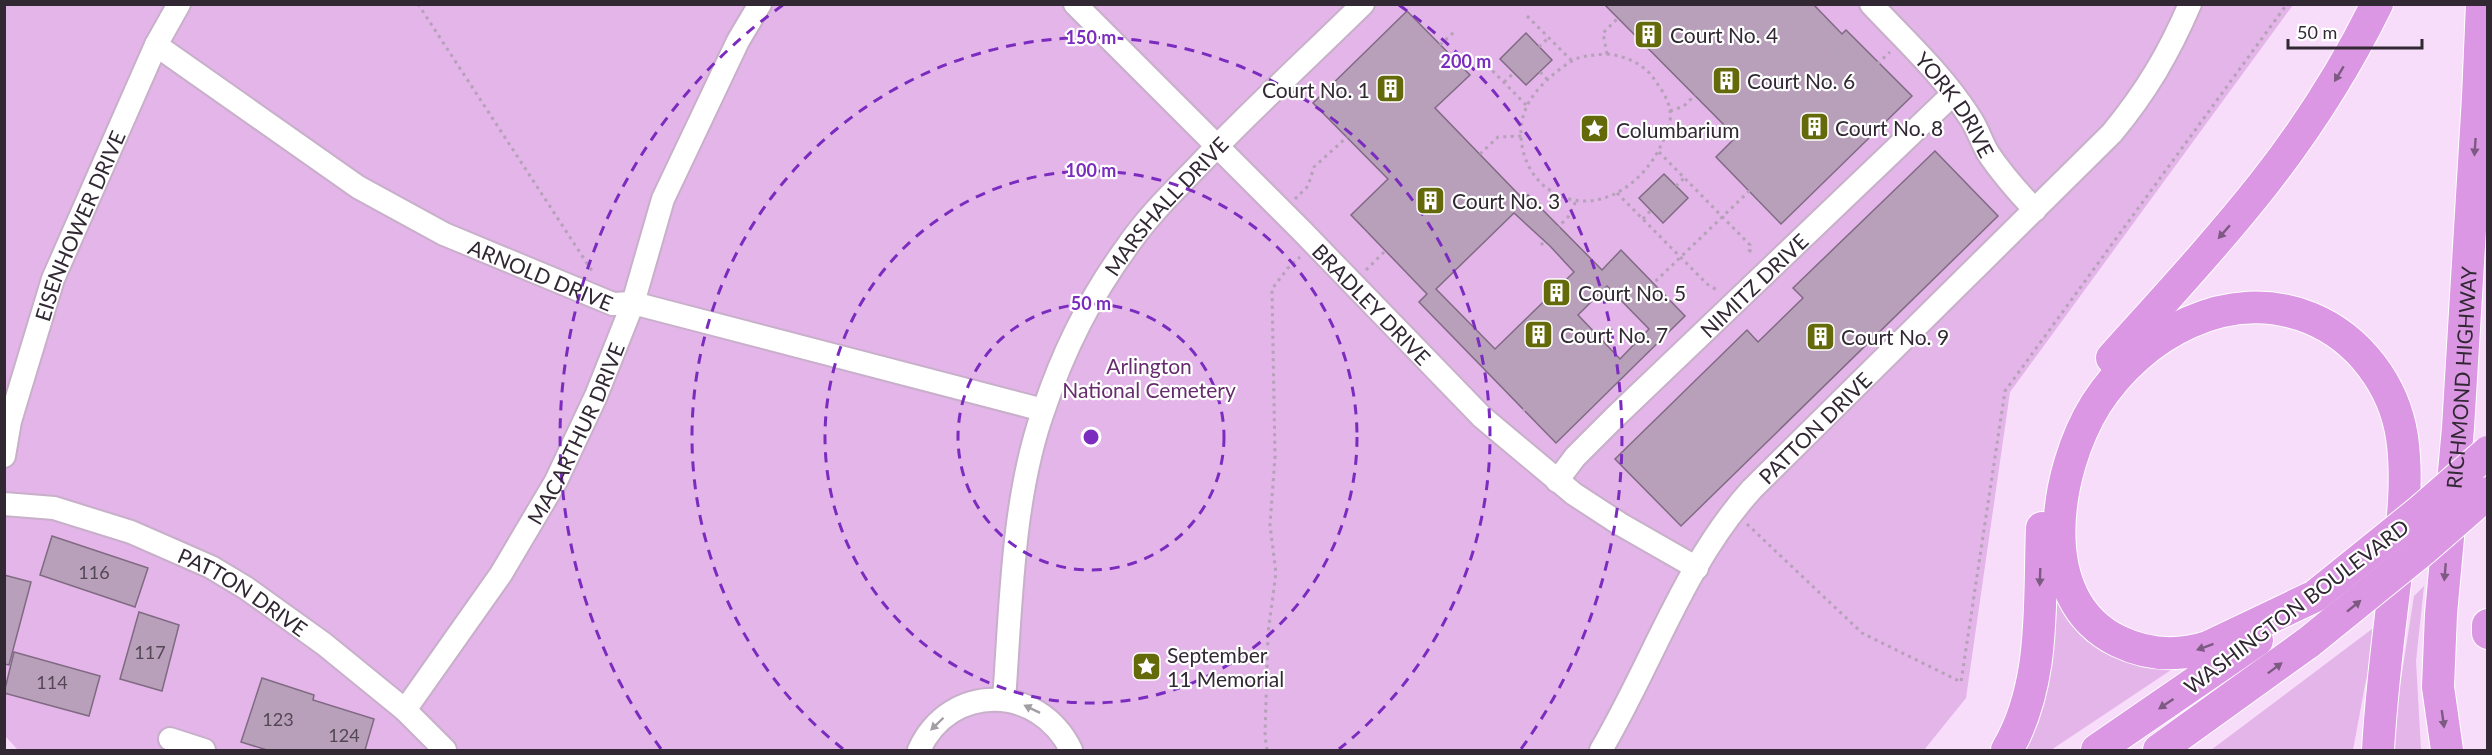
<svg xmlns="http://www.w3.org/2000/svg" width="2492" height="755" viewBox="0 0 2492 755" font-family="Lato,sans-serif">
  <rect width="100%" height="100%" fill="#f7ddfa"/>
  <!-- green -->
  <g fill="#e3b5e8">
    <polygon points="5,5 2293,5 2010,392 1966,698 1924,750 18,750 5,736"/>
    <polygon points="2048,570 2062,596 2186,660 2051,750 2017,750"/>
    <polygon points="2424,586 2416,661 2421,750 2390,750 2414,596"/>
    <polygon points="2380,623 2365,685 2353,750 2211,750"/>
  </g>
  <!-- building -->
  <g fill="#b8a0bb" stroke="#806a83" stroke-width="1.5" fill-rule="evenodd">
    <polygon points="1604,4 1813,4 1842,34 1846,30 1912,96 1781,224 1716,157 1736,137"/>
    <path d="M1407,11l63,64 -35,33 88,91 5,-4 74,75 19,-20 64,66 -129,127 -137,-141 8,-8 -76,-79 37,-36 -75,-76zM1514,213l36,33 24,26 -79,77 -59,-60zM1607,286l42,43 -29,30 -42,-44z"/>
    <polygon points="1526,33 1552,60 1526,85 1500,59"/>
    <polygon points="1935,151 1998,216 1681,526 1615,459 1747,330 1758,342 1803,298 1793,288"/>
    <polygon points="1664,174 1688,198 1663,223 1639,198"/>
    <polygon points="52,536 148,568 135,607 40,575"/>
    <polygon points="4,575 31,582 9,665 4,664"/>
    <polygon points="139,612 179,625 162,691 120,679"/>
    <polygon points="14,652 100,676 89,716 4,693"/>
    <polygon points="262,678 314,695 313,700 374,719 365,750 267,750 241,742"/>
  </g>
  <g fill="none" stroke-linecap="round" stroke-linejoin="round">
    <defs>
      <g id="minor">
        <path id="s1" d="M1075,4l226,226 181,187 92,77 46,30 77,44"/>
        <path id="s2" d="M1871,4c34,36 71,70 98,112 8,11 12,25 19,37 14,21 30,39 47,57"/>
        <path id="s3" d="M156,45l202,142 86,47 169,70 20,-1 410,107"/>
        <path id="s4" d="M4,456l6,-35 43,-142 103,-234 23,-41"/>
        <path id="s5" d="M1557,481l18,-24 40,-40 338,-323"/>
        <path id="s6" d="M4,504l50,4 77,24 80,35 35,21 78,56 81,66 40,40"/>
        <path id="s7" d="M1004,700c7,-93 8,-203 40,-291 19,-57 47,-113 82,-161 20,-30 47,-56 72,-82 53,-56 110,-108 165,-162"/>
        <path id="s8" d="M405,710l96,-136 55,-93 40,-85 37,-93 30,-104 75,-158 22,-37"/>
        <polyline points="170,739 204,750"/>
        <path d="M919,750c31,-68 120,-66 152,0"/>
        <path id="s9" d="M1601,750c51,-86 83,-186 151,-261l360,-356c34,-41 57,-80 78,-129"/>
      </g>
      <g id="highway">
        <path d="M2112,358c52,-58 105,-115 153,-176 43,-55 81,-115 112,-178"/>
        <path d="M2315,596l-107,51c-31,10 -61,8 -90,-6 -86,-42 -63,-171 -22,-237 45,-70 132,-119 214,-86 49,20 84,67 92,119 7,49 -1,98 -7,146 -7,56 -14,111 -17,167"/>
        <polyline points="2488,625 2488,633"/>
        <path d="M2007,750c39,-66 32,-148 35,-222"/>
        <polyline points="2097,750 2257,640"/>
        <polyline points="2159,750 2309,642"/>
        <path id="s10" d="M2447,750l-9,-63 3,-73 17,-186 20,-331 4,-93"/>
      </g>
    </defs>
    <!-- minor casing -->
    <use href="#minor" stroke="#c8afca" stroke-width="26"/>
    <!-- highway casing -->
    <use href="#highway" stroke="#fff" stroke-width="34"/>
    <!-- path -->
    <g stroke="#b5a1b8" stroke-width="3" stroke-dasharray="3 4.5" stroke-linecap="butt">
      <polyline points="418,4 594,274"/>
      <polyline points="1527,16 1572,61"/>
      <polyline points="1440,45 1454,32"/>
      <polyline points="1539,47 1548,38"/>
      <path d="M1607,54c20,2 39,11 49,28 6,8 13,19 14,29 2,9 -3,22 -7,30 -18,43 -67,78 -112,50 -27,-17 -38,-56 -24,-85 8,-17 28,-35 45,-45 10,-6 23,-6 35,-7z"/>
      <polyline points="1607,54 1603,33 1618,18"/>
      <polyline points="1835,54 1888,106"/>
      <polyline points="1482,60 1527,106"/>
      <polyline points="1825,64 1877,115"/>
      <polyline points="1849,68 1862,56"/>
      <polyline points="1540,72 1548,80"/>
      <polyline points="1815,73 1867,125"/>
      <polyline points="1861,79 1890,52"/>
      <polyline points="1504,82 1514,73"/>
      <polyline points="1805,83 1857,135"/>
      <polyline points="1873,92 1886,80"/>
      <polyline points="1796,93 1847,145"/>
      <polyline points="1785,103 1837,155"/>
      <polyline points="1670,111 1684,106 1695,95"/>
      <polyline points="1745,143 1796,195"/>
      <polyline points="1792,149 1812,130"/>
      <polyline points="1659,152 1750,245 1749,250 1754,254"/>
      <polyline points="1480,154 1498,137 1522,136"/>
      <polyline points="1731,157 1845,44"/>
      <polyline points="1743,170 1758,156"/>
      <polyline points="1676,186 1684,178"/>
      <polyline points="1617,193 1707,284 1717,290"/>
      <polyline points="1767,196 1782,181"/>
      <polyline points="1295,199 1308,186 1314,167 1347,137"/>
      <polyline points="1782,208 1898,97"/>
      <polyline points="1643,219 1651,210"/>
      <polyline points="1541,245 1568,217 1576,201"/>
      <polyline points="1366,270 1386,250"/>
      <polyline points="1634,302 1771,170"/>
      <polyline points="1569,315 1620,366"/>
      <polyline points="1523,411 1608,328"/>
      <polyline points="1541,417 1554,405"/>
      <polyline points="1555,431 1660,328 1608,275 1516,366 1567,418"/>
      <polyline points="1747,524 1862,633 1961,682 2005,391 2287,4"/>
      <polyline points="1267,750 1265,736 1268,633 1276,573 1270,525 1275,457 1272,289 1288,268 1300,257"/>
    </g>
    <!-- minor -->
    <use href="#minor" stroke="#fff" stroke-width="22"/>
    <!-- highway -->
    <use href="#highway" stroke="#db97e3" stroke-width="32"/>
    <defs>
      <g id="highway-bridge">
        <polyline points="2315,596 2418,513 2488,452"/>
        <polyline points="2309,642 2425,548 2488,493"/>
      </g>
    </defs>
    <!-- highway-bridge casing -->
    <use href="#highway-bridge" stroke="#fff" stroke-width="34" stroke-linecap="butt"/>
    <!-- highway-bridge -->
    <use href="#highway-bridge" stroke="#db97e3" stroke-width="32"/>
  </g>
  <!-- one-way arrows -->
  <defs><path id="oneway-solid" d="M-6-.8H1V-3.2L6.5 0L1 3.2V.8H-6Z" transform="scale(1.5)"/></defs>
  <g fill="#7d5a82">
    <use href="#oneway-solid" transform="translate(2339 74) rotate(121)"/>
    <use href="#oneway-solid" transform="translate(2475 147) rotate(94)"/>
    <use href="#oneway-solid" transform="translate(2224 232) rotate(131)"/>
    <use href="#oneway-solid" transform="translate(2445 572) rotate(95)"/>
    <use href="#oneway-solid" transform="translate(2040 577) rotate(92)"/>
    <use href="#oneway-solid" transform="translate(2354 606) rotate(-39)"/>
    <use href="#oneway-solid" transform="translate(2205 647) rotate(160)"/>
    <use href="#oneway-solid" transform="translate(2275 668) rotate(-37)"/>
    <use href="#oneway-solid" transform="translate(2166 704) rotate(146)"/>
    <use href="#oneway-solid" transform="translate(2443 719) rotate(82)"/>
  </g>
  <g fill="#a29ea3">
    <use href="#oneway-solid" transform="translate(1032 709) rotate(-154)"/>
    <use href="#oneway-solid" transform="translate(937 724) rotate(136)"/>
  </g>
  <!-- distance rings -->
  <g fill="none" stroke="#7b2cbf" stroke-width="3" stroke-dasharray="10 8">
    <circle cx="1091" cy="437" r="133"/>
    <circle cx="1091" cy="437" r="266"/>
    <path d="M843 749A399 399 0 1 1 1339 749"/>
    <path d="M661 749A531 531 0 0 1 783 5M1399 5A531 531 0 0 1 1521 749"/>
  </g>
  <!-- icons -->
  <defs>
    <symbol id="building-square" viewBox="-11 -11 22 22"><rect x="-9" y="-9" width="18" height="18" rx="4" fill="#646909" stroke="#fff"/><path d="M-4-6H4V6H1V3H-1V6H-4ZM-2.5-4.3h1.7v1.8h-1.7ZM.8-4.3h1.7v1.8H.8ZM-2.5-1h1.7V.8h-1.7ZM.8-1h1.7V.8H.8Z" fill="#fff"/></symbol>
    <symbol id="sight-square" viewBox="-11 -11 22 22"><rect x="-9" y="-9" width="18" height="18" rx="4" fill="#646909" stroke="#fff"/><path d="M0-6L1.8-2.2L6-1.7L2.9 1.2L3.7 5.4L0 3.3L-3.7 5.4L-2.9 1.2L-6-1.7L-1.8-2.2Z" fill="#fff"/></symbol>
  </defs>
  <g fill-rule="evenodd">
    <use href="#building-square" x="1632" y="18" width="33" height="33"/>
    <use href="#building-square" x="1710" y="64" width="33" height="33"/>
    <use href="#building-square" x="1374" y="72" width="33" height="33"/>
    <use href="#building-square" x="1798" y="110" width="33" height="33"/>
    <use href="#sight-square" x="1578" y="112" width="33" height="33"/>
    <use href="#building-square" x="1414" y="184" width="33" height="33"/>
    <use href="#building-square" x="1540" y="276" width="33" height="33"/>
    <use href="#building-square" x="1522" y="318" width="33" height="33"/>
    <use href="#building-square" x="1804" y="320" width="33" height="33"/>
    <use href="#sight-square" x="1130" y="650" width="33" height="33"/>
  </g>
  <g text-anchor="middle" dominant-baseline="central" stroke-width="4.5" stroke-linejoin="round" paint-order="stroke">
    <!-- number labels -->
    <g font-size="18" fill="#534655">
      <text x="94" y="572">116</text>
      <text x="150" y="652">117</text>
      <text x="52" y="682">114</text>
      <text x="278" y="719">123</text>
      <text x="344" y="735">124</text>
    </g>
    <!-- poi labels -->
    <g font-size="21" fill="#312833" stroke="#fff" text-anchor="start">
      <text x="1670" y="34">Court No. 4</text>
      <text x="1747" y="80">Court No. 6</text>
      <text x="1370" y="89" text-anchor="end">Court No. 1</text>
      <text x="1835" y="127">Court No. 8</text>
      <text x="1616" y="129">Columbarium</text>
      <text x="1452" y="200">Court No. 3</text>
      <text x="1578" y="292">Court No. 5</text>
      <text x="1560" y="334">Court No. 7</text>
      <text x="1841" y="336">Court No. 9</text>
      <text x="1167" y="654">September<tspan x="1167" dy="24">11 Memorial</tspan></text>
    </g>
    <!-- street labels -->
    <g font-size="21" fill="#312833" stroke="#fff">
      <text stroke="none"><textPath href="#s2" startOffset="132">YORK DRIVE</textPath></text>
      <text stroke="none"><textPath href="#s7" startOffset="534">MARSHALL DRIVE</textPath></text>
      <text stroke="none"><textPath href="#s4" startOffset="243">EISENHOWER DRIVE</textPath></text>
      <text stroke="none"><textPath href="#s3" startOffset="450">ARNOLD DRIVE</textPath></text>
      <text stroke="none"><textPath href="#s5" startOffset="278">NIMITZ DRIVE</textPath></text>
      <text stroke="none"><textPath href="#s1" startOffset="422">BRADLEY DRIVE</textPath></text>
      <text stroke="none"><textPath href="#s10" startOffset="374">RICHMOND HIGHWAY</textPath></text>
      <text stroke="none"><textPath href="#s9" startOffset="390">PATTON DRIVE</textPath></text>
      <text stroke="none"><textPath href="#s8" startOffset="326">MACARTHUR DRIVE</textPath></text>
      <text stroke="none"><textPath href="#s6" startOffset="258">PATTON DRIVE</textPath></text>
      <text transform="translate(2296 606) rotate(-37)">WASHINGTON BOULEVARD</text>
    </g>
    <!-- park labels -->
    <g font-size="21" fill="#662c6d" stroke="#fff">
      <text x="1149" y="365">Arlington<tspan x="1149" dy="24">National Cemetery</tspan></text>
    </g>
  </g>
  <circle cx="1091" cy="437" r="9" fill="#7b2cbf" stroke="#fff" stroke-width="3"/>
  <g font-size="18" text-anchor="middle" font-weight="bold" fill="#7b2cbf" stroke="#fff" stroke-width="4.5" stroke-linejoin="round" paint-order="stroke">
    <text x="1091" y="44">150 m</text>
    <text x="1466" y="68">200 m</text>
    <text x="1091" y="177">100 m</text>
    <text x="1091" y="310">50 m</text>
  </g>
  <!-- border -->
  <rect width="2492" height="755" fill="none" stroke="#312833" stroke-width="12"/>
  <!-- scale -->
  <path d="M2288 39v9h134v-9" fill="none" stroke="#312833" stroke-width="3"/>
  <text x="2297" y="39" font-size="18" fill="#312833" stroke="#ffffff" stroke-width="4.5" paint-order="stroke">50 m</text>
</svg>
